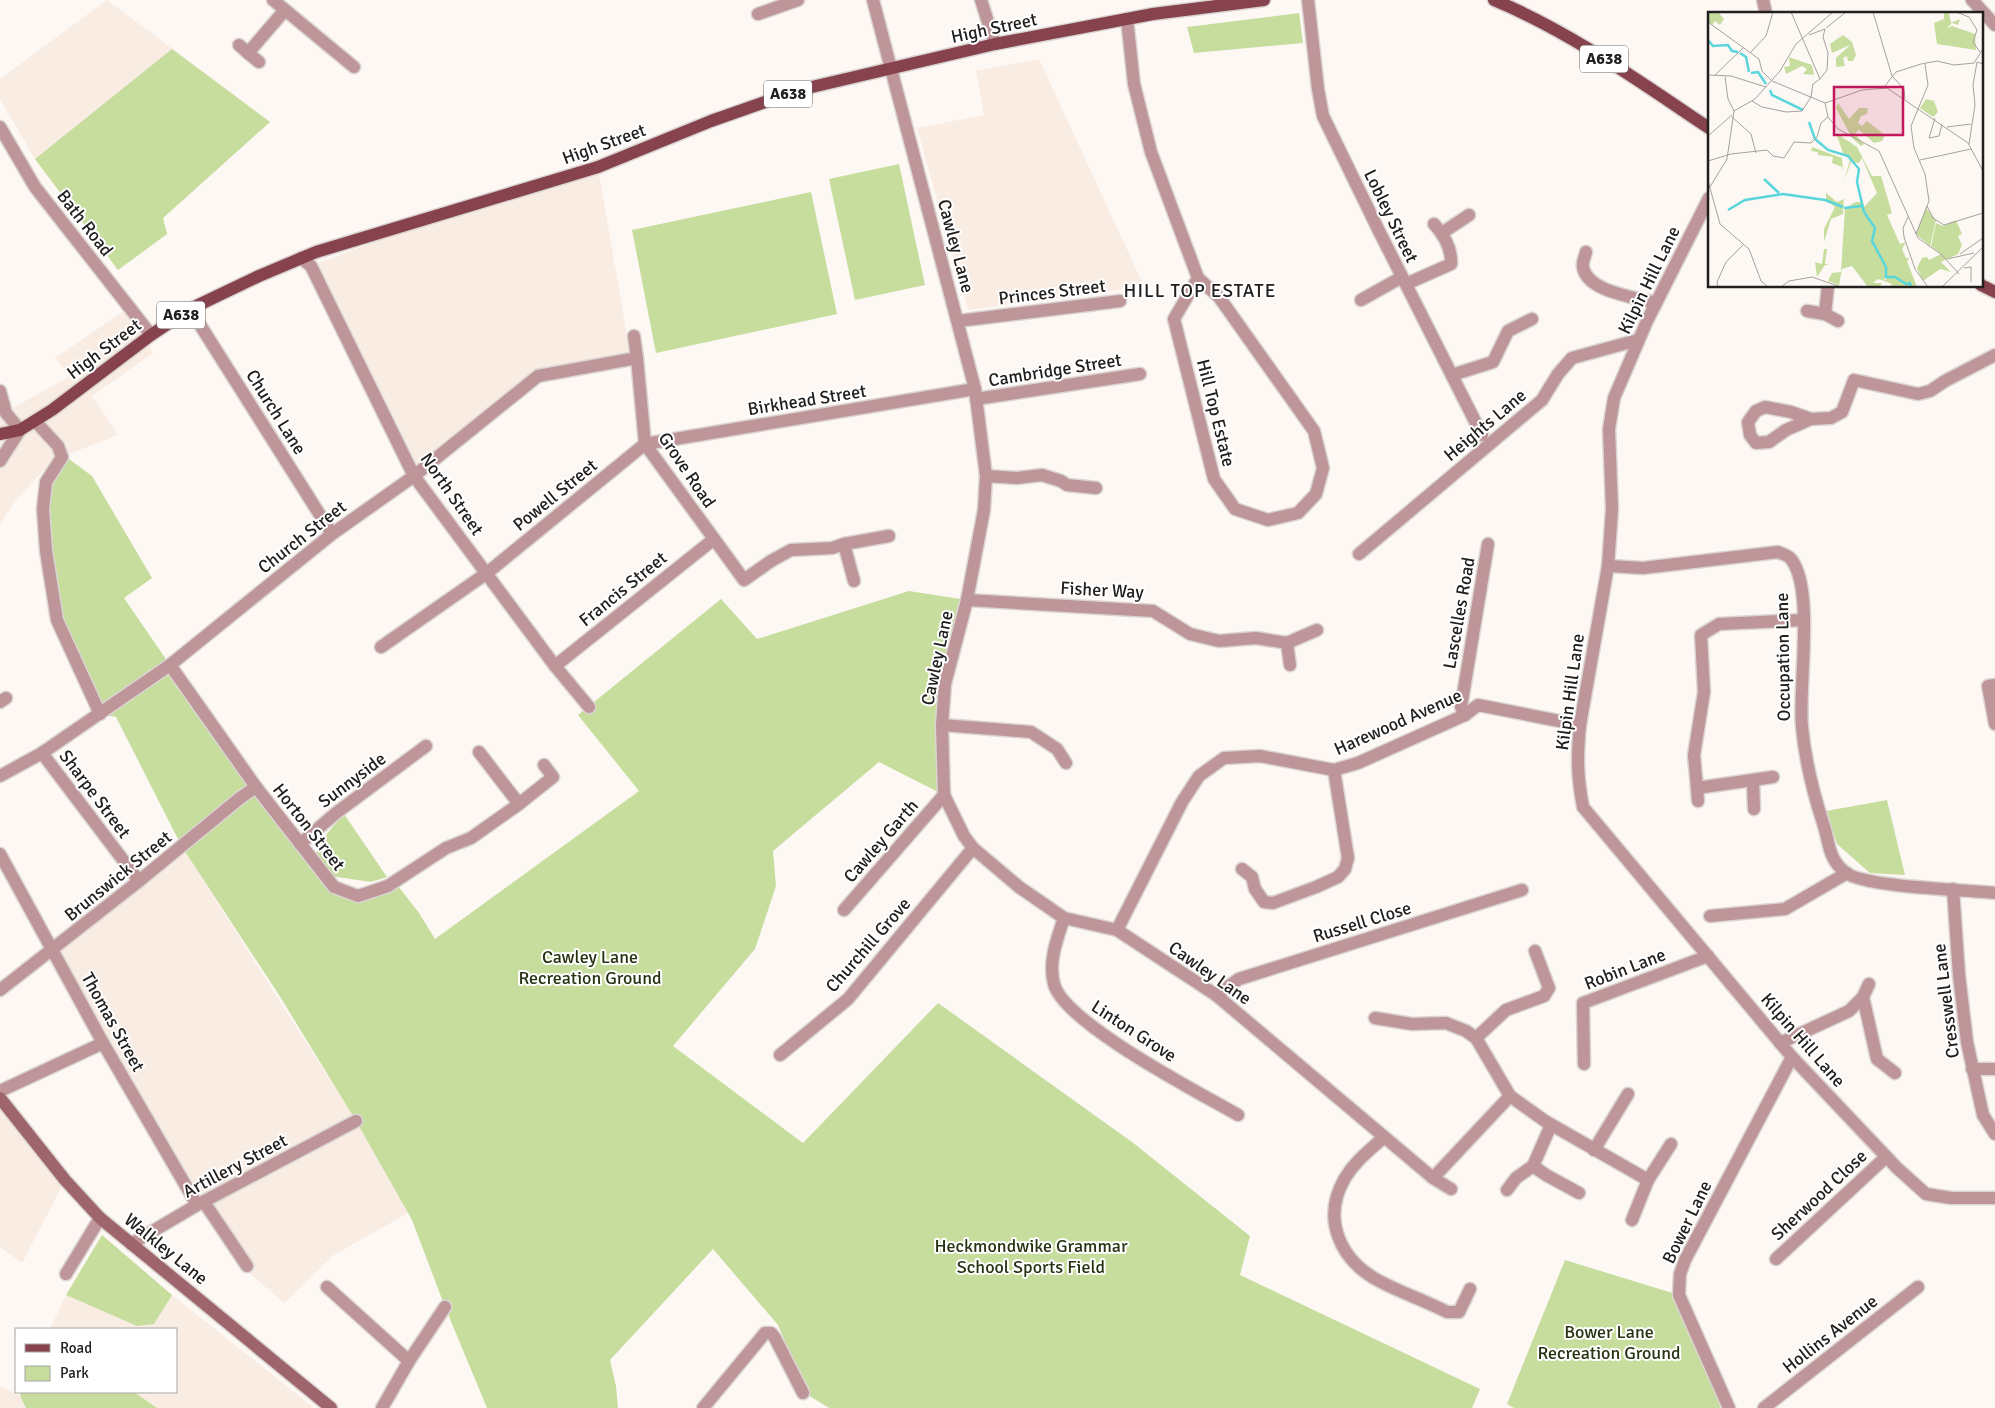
<svg xmlns="http://www.w3.org/2000/svg" width="1995" height="1408" viewBox="0 0 1995 1408" font-family="Signika,sans-serif">
  <rect width="100%" height="100%" fill="#fdf8f4"/>
  <!-- built -->
  <g fill="#f9ece3">
    <polygon points="107,0 270,122 163,218 167,234 118,270 35,159 0,99 0,79"/>
    <polygon points="1039,59 1144,286 968,310 917,128 984,115 976,71"/>
    <polygon points="598,167 631,359 538,376 414,476 311,266 446,215"/>
    <polygon points="124,311 153,353 92,396 118,435 53,460 17,499 0,523 0,404 6,412 70,376 55,358"/>
    <polygon points="182,847 356,1121 408,1213 334,1255 284,1303 247,1271 197,1205 53,950"/>
    <polygon points="0,1098 65,1180 22,1263 0,1247"/>
    <polygon points="66,1295 137,1326 154,1323 172,1295 314,1408 157,1408 134,1392 176,1392 176,1329 50,1329"/>
    <polygon points="0,1386 20,1396 26,1408 0,1408"/>
  </g>
  <!-- green -->
  <g fill="#c7dd9e">
    <polygon points="1299,13 1303,43 1194,53 1187,27"/>
    <polygon points="172,49 270,122 163,218 167,234 118,270 35,159"/>
    <polygon points="899,164 925,285 855,300 829,179"/>
    <polygon points="811,192 837,314 656,353 632,230"/>
    <polygon points="62,457 69,459 92,476 152,578 124,598 170,665 333,887 358,896 395,882 419,913 435,939 639,791 578,715 721,599 757,639 909,591 967,600 945,684 944,795 879,762 773,851 776,886 755,949 673,1046 803,1143 938,1003 1132,1142 1250,1236 1240,1275 1480,1389 1472,1408 829,1408 808,1395 778,1325 713,1249 610,1360 616,1386 618,1408 487,1408 445,1307 412,1220 356,1121 279,995 182,847 116,717 100,714 57,620 43,509"/>
    <polygon points="1887,800 1905,875 1870,873 1837,844 1826,811"/>
    <path d="M344,814l43,63 -16,5 -41,-6 -14,-22c6,-16 16,-27 28,-40z"/>
    <polygon points="102,1235 172,1295 154,1324 137,1326 66,1295"/>
    <polygon points="1565,1260 1679,1295 1729,1408 1514,1408 1507,1404"/>
    <polygon points="21,1392 134,1392 157,1408 26,1408 20,1396"/>
  </g>
  <g fill="none" stroke-linecap="round" stroke-linejoin="round">
    <defs>
      <g id="minor">
        <polyline points="273,0 354,67"/>
        <polyline points="873,0 975,389 986,476 984,510 967,600 945,684 942,725 944,795 964,836 973,848 1019,887 1064,918 1117,930 1216,995 1433,1178 1451,1189"/>
        <polyline points="981,0 995,44"/>
        <polyline points="1308,0 1318,89 1323,116 1379,231 1482,435"/>
        <polyline points="1763,0 1766,14"/>
        <polyline points="758,14 798,0"/>
        <polyline points="1127,19 1134,84 1151,152 1198,278 1219,297 1314,431 1323,468 1316,494 1298,513 1268,520 1235,509 1214,479 1174,319 1198,278"/>
        <polyline points="239,45 248,53 285,10"/>
        <polyline points="248,53 259,62"/>
        <polyline points="0,127 35,187 151,335"/>
        <path d="M1709,198l-62,123 -33,77 -5,31 3,80 -4,57 -28,159c-3,31 -3,51 3,82l209,250 105,111 29,26 25,4h44"/>
        <polyline points="1442,233 1469,215"/>
        <path d="M1586,252c-1,5 -4,10 -3,15 4,25 52,30 73,36"/>
        <polyline points="301,258 311,266 414,476 555,666 589,707"/>
        <path d="M1406,284l45,-20c1,-16 -7,-29 -17,-40"/>
        <polyline points="1361,300 1402,277"/>
        <polyline points="190,309 332,534"/>
        <polyline points="1807,311 1825,314 1838,321"/>
        <polyline points="1825,314 1828,286"/>
        <polyline points="958,321 1120,301"/>
        <polyline points="634,336 637,358 645,444 744,580 771,561 791,550 832,548 844,544 889,536"/>
        <polyline points="1452,375 1493,362 1508,331 1532,319"/>
        <polyline points="0,391 6,413 20,430 0,461"/>
        <polyline points="976,399 1140,374"/>
        <polyline points="1811,419 1786,430 1769,442 1756,443 1750,435 1748,422 1756,411 1765,407 1791,412 1811,419 1831,418 1842,412 1854,380 1918,394 1930,391 1945,381 1995,355"/>
        <polyline points="35,421 58,446 62,457 46,482 43,509 46,551 57,620 100,714"/>
        <polyline points="986,476 1017,478 1042,475 1061,481 1067,485 1096,488"/>
        <polyline points="844,544 854,581"/>
        <polyline points="1359,554 1542,400 1558,374 1572,358 1638,340"/>
        <path d="M1608,566l35,2 135,-16c4,2 10,3 13,7 24,30 7,128 11,168 3,32 11,65 21,96 7,20 4,35 23,50 19,14 120,17 149,20"/>
        <polyline points="967,600 1153,611 1190,634 1219,641 1256,638 1287,643"/>
        <polyline points="381,647 487,573 645,444 975,389"/>
        <polyline points="170,665 256,787 334,887 358,896 388,886 446,848 471,838 519,804 553,777 544,765"/>
        <polyline points="1290,665 1287,643 1317,630"/>
        <polyline points="555,666 714,539"/>
        <polyline points="1995,685 1988,686 1995,724"/>
        <polyline points="0,702 6,698"/>
        <polyline points="1465,715 1461,707 1488,544"/>
        <polyline points="942,725 1031,732 1057,749 1066,763"/>
        <polyline points="479,752 519,804"/>
        <polyline points="42,753 139,881"/>
        <polyline points="0,776 42,753 170,665 332,534 414,476 538,376 637,358"/>
        <polyline points="1773,777 1697,788 1694,755 1704,692 1701,635 1719,624 1804,620"/>
        <polyline points="1753,780 1754,809"/>
        <polyline points="1697,788 1698,801"/>
        <polyline points="300,844 336,813 426,746"/>
        <polyline points="0,854 103,1043 197,1205"/>
        <polyline points="1242,869 1252,877 1255,889 1264,902 1273,903 1316,887 1338,877 1345,869 1348,858 1334,770"/>
        <polyline points="1953,889 1959,975 1967,1042 1983,1115 1995,1134"/>
        <polyline points="844,910 944,795"/>
        <polyline points="1710,916 1785,909 1847,873"/>
        <path d="M1064,918c-7,21 -16,44 -10,66 10,39 146,109 184,131"/>
        <polyline points="1117,930 1182,802 1199,776 1224,758 1260,756 1334,770 1358,763 1465,715 1478,705 1580,725"/>
        <polyline points="0,990 139,881 240,798 256,787"/>
        <polyline points="1216,995 1239,979 1522,890"/>
        <polyline points="1863,997 1877,1059 1895,1073"/>
        <polyline points="1375,1018 1412,1024 1446,1023 1466,1031 1476,1038 1510,1096"/>
        <polyline points="1476,1038 1506,1010 1544,996 1549,988 1535,951"/>
        <polyline points="1780,1043 1849,1011 1863,997 1869,984"/>
        <polyline points="780,1055 848,999 973,848"/>
        <polyline points="1584,1064 1583,1003 1708,956"/>
        <polyline points="1972,1069 1995,1069"/>
        <polyline points="0,1091 103,1043"/>
        <polyline points="1551,1125 1533,1166 1546,1175 1579,1193"/>
        <path d="M1384,1137c-14,13 -29,24 -39,41 -24,41 -5,83 36,104 21,11 45,19 66,30h12l11,-23"/>
        <polyline points="1594,1150 1628,1094"/>
        <polyline points="1433,1178 1510,1096 1545,1121 1648,1180 1632,1220"/>
        <polyline points="1648,1180 1671,1144"/>
        <polyline points="1507,1190 1516,1178 1533,1166"/>
        <polyline points="204,1202 247,1266"/>
        <polyline points="131,1244 197,1205 356,1121"/>
        <polyline points="1776,1259 1886,1157"/>
        <polyline points="66,1274 100,1218"/>
        <polyline points="327,1287 409,1361"/>
        <polyline points="382,1408 409,1361 445,1307"/>
        <polyline points="703,1408 765,1333 771,1333 775,1338 803,1393"/>
        <polyline points="1729,1408 1679,1295 1680,1274 1685,1260 1792,1057"/>
        <polyline points="1764,1408 1918,1287"/>
      </g>
      <polyline id="tertiary" points="1972,0 1995,25"/>
      <polyline id="secondary" points="0,1098 65,1180 100,1218 331,1408"/>
      <g id="primary">
        <path d="M1494,0c77,32 146,82 215,128"/>
        <polyline points="1981,285 1995,292"/>
        <polyline points="0,434 20,430 52,410 151,335 190,309 259,276 316,252 598,167 711,121 799,90 995,44 1153,14 1264,0"/>
      </g>
    </defs>
    <!-- minor casing -->
    <use href="#minor" stroke="#dad5d2" stroke-width="15"/>
    <!-- tertiary casing -->
    <use href="#tertiary" stroke="#dad5d2" stroke-width="15"/>
    <!-- secondary casing -->
    <use href="#secondary" stroke="#dad5d2" stroke-width="15"/>
    <!-- primary casing -->
    <use href="#primary" stroke="#dad5d2" stroke-width="15"/>
    <!-- minor -->
    <use href="#minor" stroke="#be9599" stroke-width="12"/>
    <!-- tertiary -->
    <use href="#tertiary" stroke="#be9599" stroke-width="12"/>
    <!-- secondary -->
    <use href="#secondary" stroke="#9e656c" stroke-width="12"/>
    <!-- primary -->
    <use href="#primary" stroke="#86424d" stroke-width="12"/>
  </g>
  <g text-anchor="middle" dominant-baseline="central" stroke-width="4" stroke-linejoin="round" paint-order="stroke">
    <!-- shield labels -->
    <g fill="#fff" stroke="#646362" stroke-width="1">
      <rect x="1580" y="45.5" width="48" height="27" rx="4"/>
      <rect x="764" y="80.5" width="48" height="27" rx="4"/>
      <rect x="157" y="301.5" width="48" height="27" rx="4"/>
    </g>
    <g font-size="16" font-weight="bold" fill="#22201e">
      <text x="1604" y="59">A638</text>
      <text x="788" y="94">A638</text>
      <text x="181" y="315">A638</text>
    </g>
    <!-- street labels -->
    <g font-size="18" fill="#22201e" stroke="#fff">
      <text transform="translate(994 28) rotate(-12)">High Street</text>
      <text transform="translate(604 144) rotate(-20)">High Street</text>
      <text transform="translate(1391 216) rotate(64)">Lobley Street</text>
      <text transform="translate(85 223) rotate(52)">Bath Road</text>
      <text transform="translate(956 246) rotate(75)">Cawley Lane</text>
      <text transform="translate(1649 280) rotate(-64)">Kilpin Hill Lane</text>
      <text transform="translate(1052 292) rotate(-7)">Princes Street</text>
      <text transform="translate(104 349) rotate(-37)">High Street</text>
      <text transform="translate(1055 370) rotate(-9)">Cambridge Street</text>
      <text transform="translate(807 400) rotate(-9)">Birkhead Street</text>
      <text transform="translate(276 412) rotate(58)">Church Lane</text>
      <text transform="translate(1216 413) rotate(76)">Hill Top Estate</text>
      <text transform="translate(1485 425) rotate(-40)">Heights Lane</text>
      <text transform="translate(687 470) rotate(56)">Grove Road</text>
      <text transform="translate(452 494) rotate(55)">North Street</text>
      <text transform="translate(555 495) rotate(-39)">Powell Street</text>
      <text transform="translate(302 537) rotate(-38)">Church Street</text>
      <text transform="translate(623 589) rotate(-39)">Francis Street</text>
      <text transform="translate(1102 590) rotate(3)">Fisher Way</text>
      <text transform="translate(1459 613) rotate(-80)">Lascelles Road</text>
      <text transform="translate(1783 657) rotate(-91)">Occupation Lane</text>
      <text transform="translate(937 658) rotate(-78)">Cawley Lane</text>
      <text transform="translate(1570 692) rotate(-82)">Kilpin Hill Lane</text>
      <text transform="translate(1398 722) rotate(-24)">Harewood Avenue</text>
      <text transform="translate(352 780) rotate(-37)">Sunnyside</text>
      <text transform="translate(95 794) rotate(53)">Sharpe Street</text>
      <text transform="translate(309 827) rotate(52)">Horton Street</text>
      <text transform="translate(881 841) rotate(-49)">Cawley Garth</text>
      <text transform="translate(118 876) rotate(-39)">Brunswick Street</text>
      <text transform="translate(1362 922) rotate(-17)">Russell Close</text>
      <text transform="translate(868 945) rotate(-49)">Churchill Grove</text>
      <text transform="translate(1625 969) rotate(-21)">Robin Lane</text>
      <text transform="translate(1210 973) rotate(35)">Cawley Lane</text>
      <text transform="translate(1946 1001) rotate(-97)">Cresswell Lane</text>
      <text transform="translate(113 1022) rotate(61)">Thomas Street</text>
      <text transform="translate(1134 1031) rotate(33)">Linton Grove</text>
      <text transform="translate(1803 1040) rotate(49)">Kilpin Hill Lane</text>
      <text transform="translate(235 1166) rotate(-28)">Artillery Street</text>
      <text transform="translate(1819 1195) rotate(-43)">Sherwood Close</text>
      <text transform="translate(1687 1222) rotate(-64)">Bower Lane</text>
      <text transform="translate(166 1249) rotate(39)">Walkley Lane</text>
      <text transform="translate(1830 1334) rotate(-38)">Hollins Avenue</text>
    </g>
    <!-- park labels -->
    <g font-size="18" fill="#273210" stroke="#fff">
      <text x="590" y="957">Cawley Lane<tspan x="590" dy="21">Recreation Ground</tspan></text>
      <text x="1031" y="1246">Heckmondwike Grammar<tspan x="1031" dy="21">School Sports Field</tspan></text>
      <text x="1609" y="1332">Bower Lane<tspan x="1609" dy="21">Recreation Ground</tspan></text>
    </g>
    <!-- neighbourhood labels -->
    <g font-size="19" letter-spacing="1" fill="#22201e" stroke="#fff">
      <text x="1200" y="291">HILL TOP ESTATE</text>
    </g>
  </g>
  <!-- overview -->
  <g transform="translate(1708 12)">
    <rect width="275" height="275" fill="#fdf8f4"/>
    <path d="M0,0h10l6,7 -4,6 -5,-4 -3,4 -4,-4zM245,0l-4,1 2,10 9,-4 -2,6 -6,-2 -5,5 5,-2 23,8 1,16 -39,-6 -3,-21 10,-4v-6zM135,23l9,7 4,13 -3,6h-5l-1,-5 -4,2 2,8 -9,1v-9l14,-13 -18,8 -2,-9zM81,45l23,8 2,10 -11,-1 4,-5 -5,-3 -16,8 -2,-7 6,-1zM218,87l8,2 4,11 -5,5 -13,-9zM130,91l11,16 10,-11h9l-1,6 -6,2 -3,7 4,3 5,-5 18,14 -3,6 -8,2 -15,-13 -4,4 9,10 -3,2 -9,-8 -16,-30zM128,121l21,14 15,29h9l11,37 -5,2 13,29 6,-2 -4,7 4,9h3l-2,3 10,26h-28l3,-3 -8,-3 2,-2 -1,-2 -1,4 -6,-2 -5,4h9l-2,3 -12,1 -16,-21 -10,3 -3,16 -11,-4 4,-8 9,-1 4,-64 11,-6h7l1,5 13,-14 -15,-35 -3,5 -8,-1 -7,19 6,-21 -7,-7zM104,135l30,11 1,14 -1,-5 -10,-4 1,-6 -15,-2v-3l-7,-1zM118,181l11,9 7,-3 -1,15 -12,5 -7,23v-13l11,-22 -9,-7zM218,196l10,12 -6,26 -14,-12zM248,208l6,14 -4,2 4,9 -4,9 -17,8 10,10 -11,-3 -17,12 -6,-13 5,-10 5,-1 2,3 12,-6 -10,-8 5,-23 7,3zM116,237h3l-2,15h5l-5,1 -8,12 -2,-15 7,2z" fill="#c7dd9e"/>
    <path fill="none" stroke="#59d6db" stroke-width="2.5" d="M0,28l5,6 15,-1 4,6 6,1M32,41l6,4 3,15M43,61l7,-1 8,12M62,78l2,5 31,15M101,110l6,17 13,11 20,6 11,13 -2,13 7,30 11,16 -3,13 14,26v10h9l11,7 4,-1 1,4M56,167l15,14M136,196l18,-2M20,198l17,-10 38,-6 42,6 18,7"/>
    <path fill="none" stroke="#a5a29e" stroke-width="1" d="M83,0l29,67 -7,5 -2,13M165,0l19,64M248,0l13,5 8,13M0,10l51,37 3,12 10,10 53,22 37,-13 25,-2 81,55 15,28M118,16l20,-16M269,18l-4,12 7,10M101,23l16,-6M42,41l16,-17 7,-24M0,63l23,1 35,11M7,63l28,-27M184,64l12,13 1,10M17,65l3,22 6,12M112,67l7,-9 1,-17 -5,-16 2,-8M176,75l12,-15 25,-8 16,-3 17,4 20,-2 9,-14M44,89l10,6 24,5 16,-1 9,-14M117,91l3,14 10,12 41,22 39,87 24,17 17,19M24,105l19,17 5,19M227,106l-6,20 10,-2 3,-12M239,115l24,-3M0,124l24,-21M261,132l6,-39 -2,-20 4,-23 6,2M212,148l51,-11M0,149l23,-7 36,-4 6,6 11,2 10,-16 17,1 6,-6 4,-14 7,-6M0,169l12,43 29,25 12,32 7,6M0,178l19,-31 7,-48 21,-12 25,-28 16,-27 37,-32M219,194l6,12 11,7 39,-12M200,205l-5,11 1,9 11,32 13,18M208,222l13,-33 -4,-27 -11,-26 -3,-22 17,-41 -3,-21M252,242l23,-16M239,247l27,-6M256,256l7,-1v15M10,275l-1,-5 9,-20 17,-17M73,275l8,-6 23,-4 29,10M234,275l41,-40"/>
    <path fill="#c2185b" fill-opacity="0.15" stroke="#c2185b" stroke-width="2.5" d="M126,75h69v48h-69z"/>
    <rect width="275" height="275" fill="none" stroke="#22201e" stroke-width="2.5"/>
  </g>
  <!-- legend -->
  <rect x="15" y="1328" width="162" height="65" fill="#ffffff" stroke="#a7a6a5"/>
  <rect x="25" y="1344" width="25" height="8" fill="#86424d" stroke="#a7a6a5"/>
  <text x="60" y="1353" font-size="15" fill="#22201e">Road</text>
  <rect x="25" y="1366" width="25" height="15" fill="#c7dd9e" stroke="#a7a6a5"/>
  <text x="60" y="1378" font-size="15" fill="#22201e">Park</text>
</svg>
